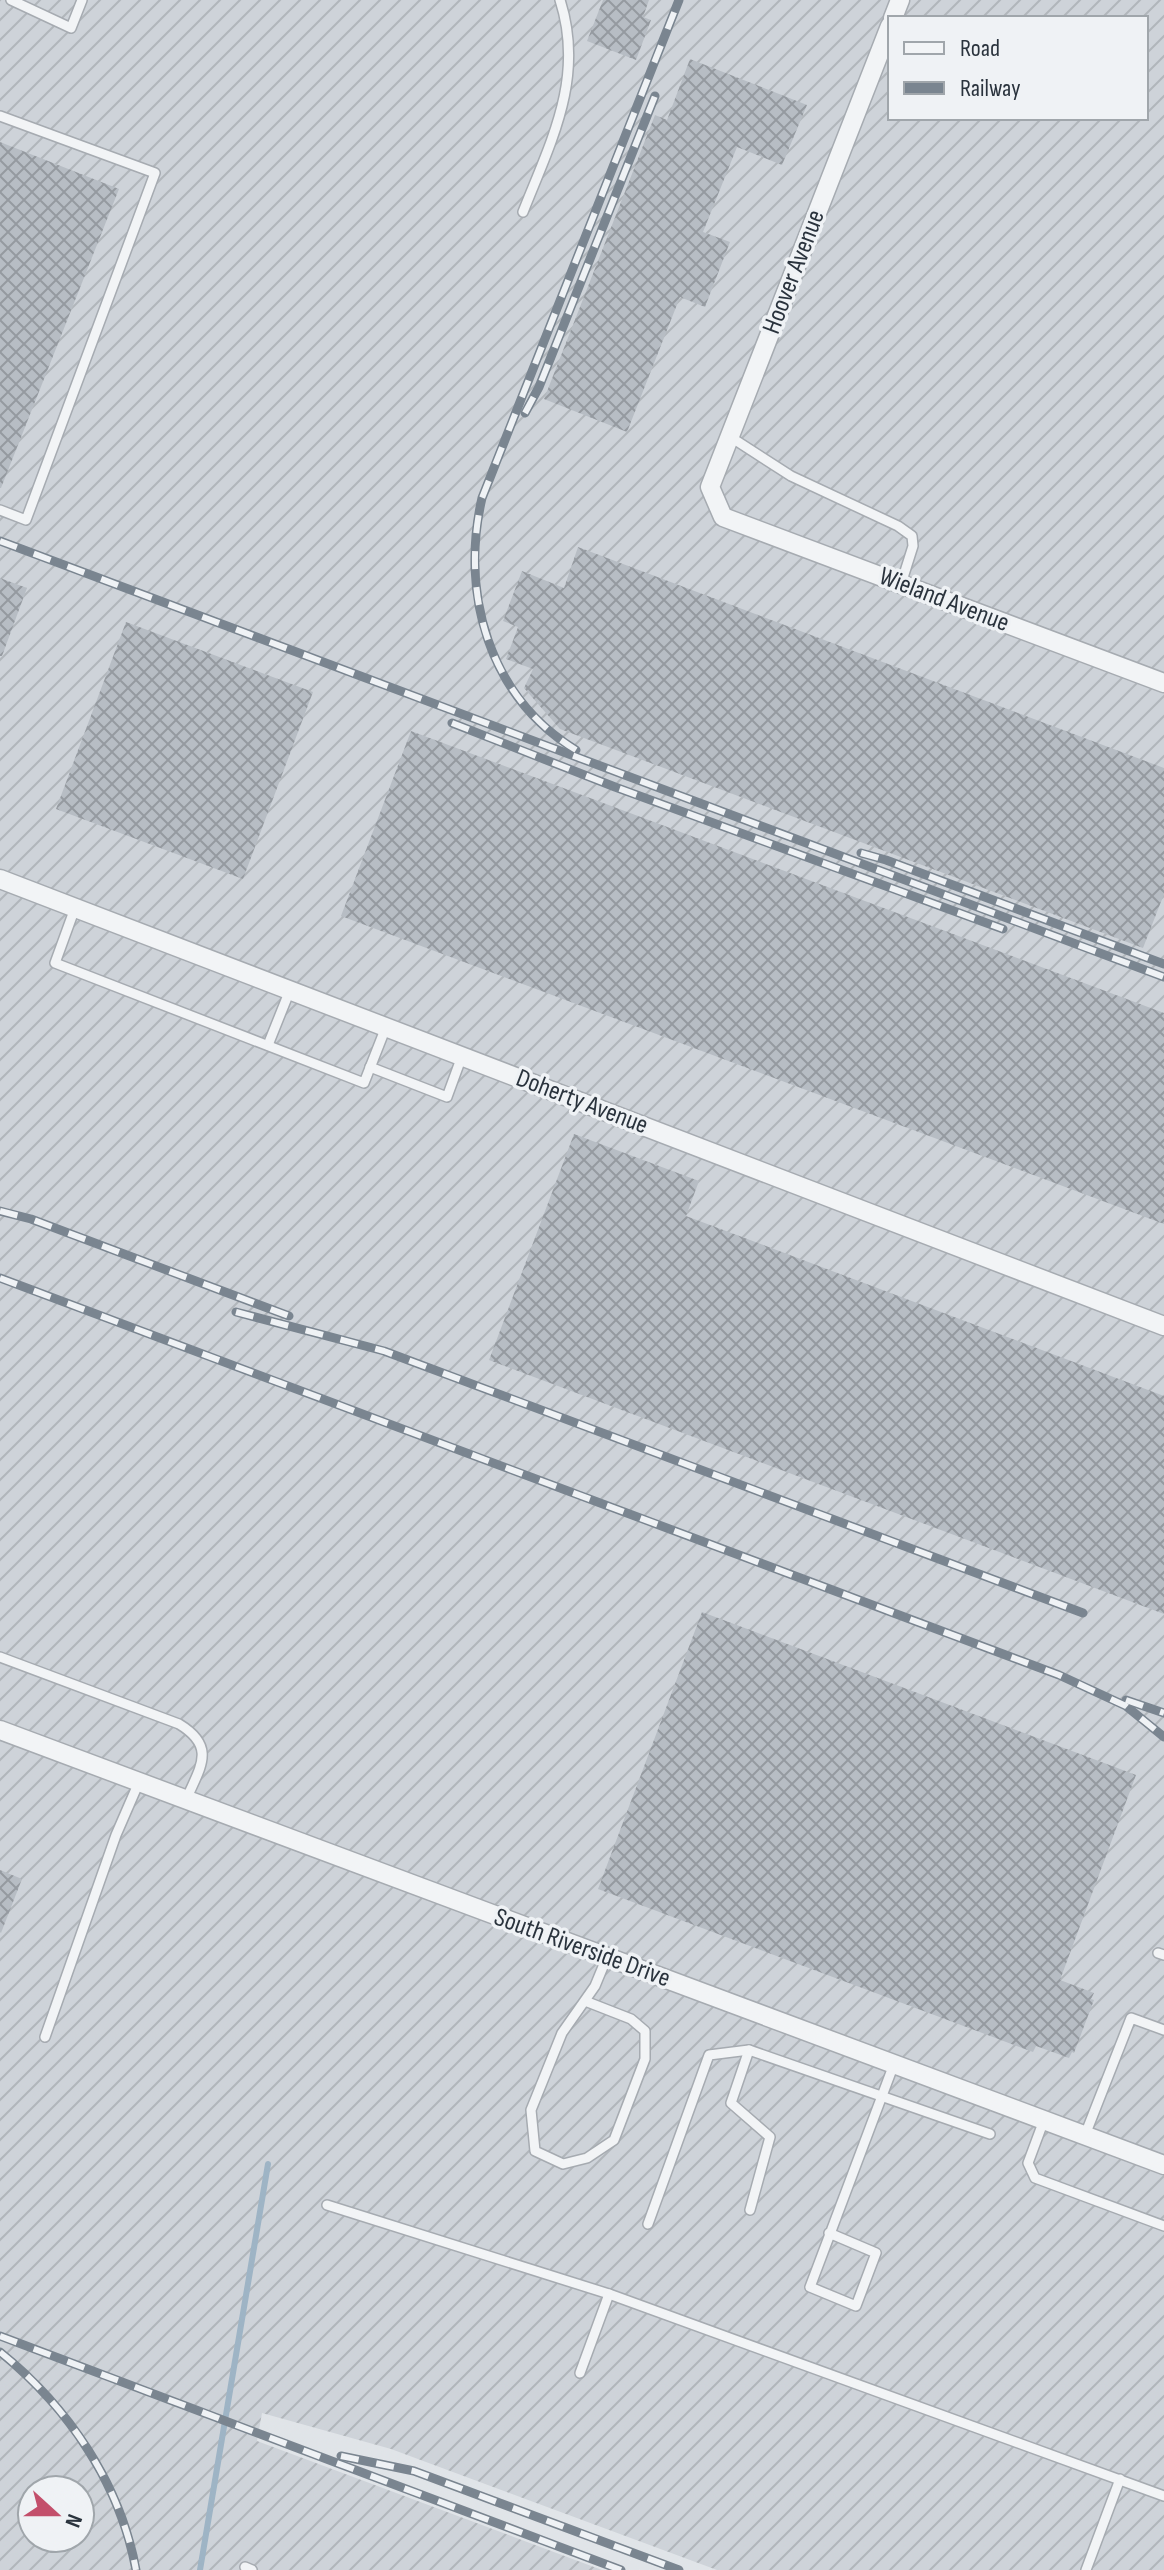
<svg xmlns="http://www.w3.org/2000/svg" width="1164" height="2570" viewBox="0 0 1164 2570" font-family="'Sofia Sans Condensed',sans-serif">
  <defs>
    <pattern id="industrial-furrows" width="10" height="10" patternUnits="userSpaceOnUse" patternTransform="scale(2)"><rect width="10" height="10" fill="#ced3d9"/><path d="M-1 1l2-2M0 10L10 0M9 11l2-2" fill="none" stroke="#b1b6bb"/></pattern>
    <pattern id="building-cross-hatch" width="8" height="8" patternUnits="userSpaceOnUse" patternTransform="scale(2)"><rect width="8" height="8" fill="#b7bdc4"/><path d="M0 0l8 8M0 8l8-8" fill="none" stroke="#959aa0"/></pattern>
  </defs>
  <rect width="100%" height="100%" fill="#e0e4e8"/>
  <!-- industrial -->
  <path fill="url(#industrial-furrows)" fill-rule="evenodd" d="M0,0h1164v2570h-447l-326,-121 -129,-36 -5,28 345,129h-602zM890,18h256v100h-256zM32,2490h48v48h-48z"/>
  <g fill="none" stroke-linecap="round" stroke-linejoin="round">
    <!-- stream -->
    <polyline stroke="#9eb4c5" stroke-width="6" points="200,2570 268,2164"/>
  </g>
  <!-- building -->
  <g fill="url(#building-cross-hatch)">
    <polygon points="603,0 649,0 643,17 651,20 636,60 587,41"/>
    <polygon points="690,59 807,105 782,165 737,147 703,232 730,242 705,307 680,297 627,432 544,399 655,115 667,120"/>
    <polygon points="0,142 119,189 1,488 0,488"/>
    <polygon points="578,547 1164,768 1164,894 1143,948 560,729 524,688 533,669 506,659 518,627 503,621 522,571 564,588"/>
    <polygon points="0,578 27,588 2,656 0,656"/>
    <polygon points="126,622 313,692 243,879 56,809"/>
    <polygon points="411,731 1164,1013 1164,1224 341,916"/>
    <polygon points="574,1134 699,1181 686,1216 1164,1396 1164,1614 489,1360"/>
    <polygon points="702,1612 1136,1775 1060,1980 1094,1993 1091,1999 1094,2000 1074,2053 1072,2052 1069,2058 1036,2046 1033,2052 598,1889"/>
    <polygon points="0,1870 22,1879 1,1933 0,1932"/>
  </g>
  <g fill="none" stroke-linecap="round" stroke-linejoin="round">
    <defs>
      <g id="service">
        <polyline points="11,0 71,28 82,0"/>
        <polyline points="0,116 155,173 26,520 0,510"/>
        <path d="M523,212c28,-71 62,-134 37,-212"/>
        <polyline points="729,436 791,476 898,526 912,536 913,546 901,584"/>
        <polyline points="75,908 55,963 364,1083 386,1027"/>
        <polyline points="268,1045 290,990"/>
        <polyline points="370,1067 447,1097 462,1056"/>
        <path d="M0,1657l179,67c38,23 21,43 7,76"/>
        <polyline points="1158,1953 1164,1955"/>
        <polyline points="585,2001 631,2019 645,2031 645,2059 614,2140 587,2158 563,2164 535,2151 531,2110 562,2033 595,1986 607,1957"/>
        <polyline points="45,2037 116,1835 139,1782"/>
        <polyline points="749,2050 731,2103 770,2137 750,2210"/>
        <polyline points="1044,2120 1028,2163 1035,2178 1164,2226"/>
        <polyline points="1085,2135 1131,2018 1164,2030"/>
        <polyline points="327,2205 609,2294 1164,2496"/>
        <polyline points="648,2224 709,2055 749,2050 990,2134"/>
        <polyline points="829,2233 876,2253 856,2306 810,2287 894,2064"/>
        <polyline points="580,2373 609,2294"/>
        <polyline points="245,2567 252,2570"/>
        <polyline points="1086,2570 1120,2479"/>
      </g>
      <g id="minor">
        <polyline points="893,18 900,0"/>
        <polyline points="890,26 710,487 723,517 1164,683"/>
        <polyline points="0,879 1164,1326"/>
        <polyline points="0,1730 1164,2165"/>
      </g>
    </defs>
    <!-- service casing -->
    <use href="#service" stroke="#a6abb1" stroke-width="12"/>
    <!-- minor casing -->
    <use href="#minor" stroke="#a6abb1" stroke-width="21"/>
    <!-- service -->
    <use href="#service" stroke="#f2f4f6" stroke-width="9"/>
    <!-- minor -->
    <use href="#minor" stroke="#f2f4f6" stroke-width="18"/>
    <defs>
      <g id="rail">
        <polyline points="525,413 539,387 655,96"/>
        <polyline points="0,541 1164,977"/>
        <polyline points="452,723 615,787 1003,929"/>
        <path d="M576,750c-87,-53 -116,-156 -94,-252l197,-498"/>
        <polyline points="861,853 886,860 1164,964"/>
        <polyline points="0,1211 31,1219 289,1316"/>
        <polyline points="0,1278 1059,1675 1126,1706 1164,1737"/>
        <polyline points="236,1312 384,1351 1083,1613"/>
        <polyline points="1126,1700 1164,1713"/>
        <polyline points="0,2336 621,2570"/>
        <path d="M0,2352c68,55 120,131 136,218"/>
        <polyline points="341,2456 414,2471 679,2570"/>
      </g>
    </defs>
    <!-- rail casing -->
    <use href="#rail" stroke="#7a8590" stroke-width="9"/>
    <!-- rail -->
    <use href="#rail" stroke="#eff2f5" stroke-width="6" stroke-dasharray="18" stroke-linecap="butt"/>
  </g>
  <g text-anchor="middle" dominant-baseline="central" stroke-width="7" stroke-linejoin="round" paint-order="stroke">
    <!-- street labels -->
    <g font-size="26" fill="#2a333d" stroke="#eff2f5">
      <text transform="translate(794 272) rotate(-69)">Hoover Avenue</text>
      <text transform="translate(944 600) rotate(21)">Wieland Avenue</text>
      <text transform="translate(582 1102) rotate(21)">Doherty Avenue</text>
      <text transform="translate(582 1948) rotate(20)">South Riverside Drive</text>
    </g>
  </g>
  <!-- legend -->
  <rect x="888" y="16" width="260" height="104" fill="#eff2f5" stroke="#a0a6ab" stroke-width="2"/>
  <rect x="904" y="42" width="40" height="12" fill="#f2f4f6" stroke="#a0a6ab" stroke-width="2"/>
  <text x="960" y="56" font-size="24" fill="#2a333d">Road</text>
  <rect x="904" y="82" width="40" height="12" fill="#7a8590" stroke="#a0a6ab" stroke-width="2"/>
  <text x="960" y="96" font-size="24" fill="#2a333d">Railway</text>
  <!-- north arrow -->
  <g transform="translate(56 2514) rotate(111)"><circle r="38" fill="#eff2f5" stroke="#a0a6ab" stroke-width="2"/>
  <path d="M0-6L14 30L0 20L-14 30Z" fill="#c34f6b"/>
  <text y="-12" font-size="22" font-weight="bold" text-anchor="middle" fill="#2a333d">N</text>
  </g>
</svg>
